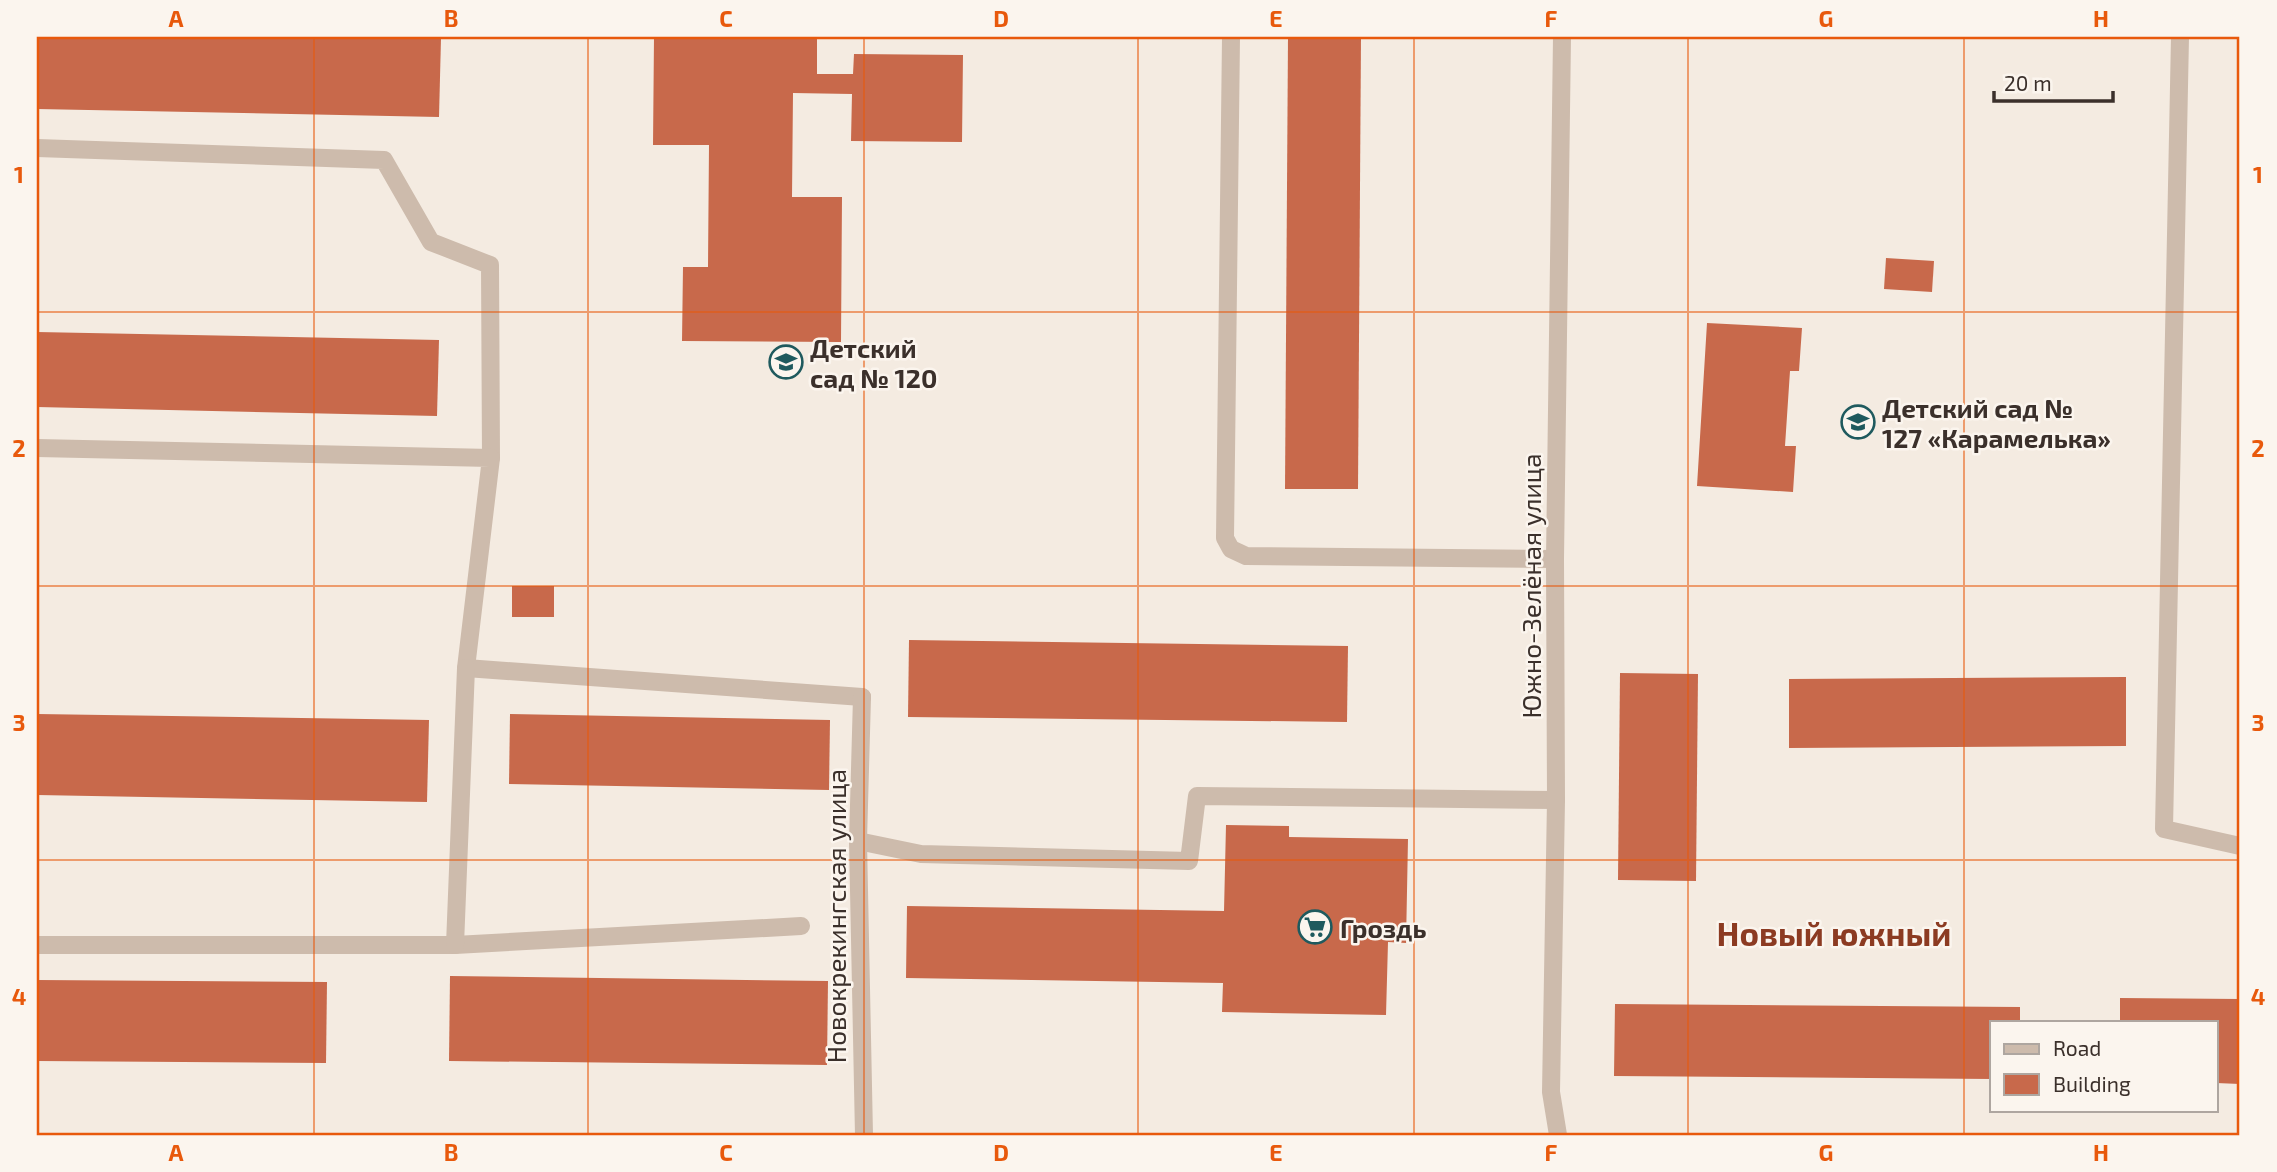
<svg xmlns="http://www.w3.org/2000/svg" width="2277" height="1172" viewBox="0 0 2277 1172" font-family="'Exo 2',sans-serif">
  <rect width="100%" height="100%" fill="#f4ebe1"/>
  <!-- green -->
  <polygon fill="#b8c4a0" points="2239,497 2240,497 2240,722 2237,722"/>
  <!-- building -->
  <g fill="#c8694b">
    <polygon points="37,37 441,38 439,117 37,109"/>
    <polygon points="654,37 817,37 817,74 853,74 854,54 963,55 962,142 851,141 852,94 793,93 792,197 842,197 841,342 682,341 683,267 708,267 709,145 653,145"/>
    <polygon points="1288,37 1361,37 1358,489 1285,489"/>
    <polygon points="1886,258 1934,261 1932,292 1884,289"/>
    <polygon points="1707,323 1802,328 1799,371 1790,371 1785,446 1796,446 1793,492 1697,486"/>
    <polygon points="37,332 439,340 437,416 37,407"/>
    <rect x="512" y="586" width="42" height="31"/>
    <polygon points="909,640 1348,646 1347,722 908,717"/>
    <polygon points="1620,673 1698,674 1696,881 1618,880"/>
    <polygon points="2126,677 2126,746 1789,748 1789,679"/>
    <polygon points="37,714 429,720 427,802 37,795"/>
    <polygon points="510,714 830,720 829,790 509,784"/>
    <polygon points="1226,825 1289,826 1289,837 1408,839 1406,943 1388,942 1386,1015 1222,1012 1223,983 906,978 907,906 1224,911"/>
    <polygon points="450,976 828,981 827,1065 449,1061"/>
    <polygon points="37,980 327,982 326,1063 37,1061"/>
    <polygon points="2120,998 2240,999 2240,1084 2216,1083 2216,1023 2120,1023"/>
    <polygon points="1615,1004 2020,1007 2020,1023 1992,1023 1992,1079 1614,1076"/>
  </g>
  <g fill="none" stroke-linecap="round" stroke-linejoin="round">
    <!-- lane -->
    <g stroke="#cdbbac" stroke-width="18">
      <polyline points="1231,37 1225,538 1231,549 1246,556 1555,559"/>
      <polyline points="2180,37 2164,829 2240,846"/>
      <polyline points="37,148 384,160 431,242 490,265 491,458"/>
      <polyline points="37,448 491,458 466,668 862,697"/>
      <polyline points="858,841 921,854 1189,861 1197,796 1556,800"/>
      <polyline points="37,945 455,945 801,926"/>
      <polyline points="455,945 466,668"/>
    </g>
    <!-- street -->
    <g stroke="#cdbbac" stroke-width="18">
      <polyline points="862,697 858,841 864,1135"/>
      <polyline points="1558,1135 1551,1092 1556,800 1555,559 1562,37"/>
    </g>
  </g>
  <!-- grid -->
  <path fill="none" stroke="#e8590c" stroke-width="2" stroke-opacity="0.55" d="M314,37v1098M588,37v1098M864,37v1098M1138,37v1098M1414,37v1098M1688,37v1098M1964,37v1098M37,312h2203M37,586h2203M37,860h2203"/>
  <!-- icons -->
  <defs>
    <symbol id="school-ring" viewBox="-11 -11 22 22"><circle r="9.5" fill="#fbf5ee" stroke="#1f5a5e" stroke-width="1.5"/><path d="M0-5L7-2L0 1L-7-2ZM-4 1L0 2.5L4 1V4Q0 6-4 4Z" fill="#1f5a5e"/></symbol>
    <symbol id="supermarket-ring" viewBox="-11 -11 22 22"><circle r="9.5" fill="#fbf5ee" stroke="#1f5a5e" stroke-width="1.5"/><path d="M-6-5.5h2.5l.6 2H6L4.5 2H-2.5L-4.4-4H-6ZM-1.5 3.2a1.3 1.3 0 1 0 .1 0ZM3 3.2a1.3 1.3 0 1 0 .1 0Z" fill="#1f5a5e"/></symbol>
  </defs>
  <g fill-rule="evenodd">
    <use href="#school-ring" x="767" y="343" width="38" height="38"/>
    <use href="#school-ring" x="1839" y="403" width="38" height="38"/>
    <use href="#supermarket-ring" x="1296" y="908" width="38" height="38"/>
  </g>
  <g text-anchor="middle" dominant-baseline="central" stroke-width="5" stroke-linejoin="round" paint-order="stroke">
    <!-- poi labels -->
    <g font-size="26" font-weight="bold" fill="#3b302b" stroke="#fbf5ee" text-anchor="start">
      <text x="810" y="347">Детский<tspan x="810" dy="30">сад № 120</tspan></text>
      <text x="1882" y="407">Детский сад №<tspan x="1882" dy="30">127 «Карамелька»</tspan></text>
      <text x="1340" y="927">Гроздь</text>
    </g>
    <!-- street labels -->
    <g font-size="26" fill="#3b302b" stroke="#fbf5ee">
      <text transform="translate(1530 586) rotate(-90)">Южно-Зелёная улица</text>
      <text transform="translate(835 916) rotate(-90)">Новокрекингская улица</text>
    </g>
    <!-- district labels -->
    <g font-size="33" font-weight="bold" fill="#8c3b22" stroke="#fbf5ee">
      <text x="1834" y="933">Новый южный</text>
    </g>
  </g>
  <!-- border -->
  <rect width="2277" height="1172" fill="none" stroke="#fbf5ee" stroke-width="77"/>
  <!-- legend -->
  <rect x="1990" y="1021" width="228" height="91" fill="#fbf5ee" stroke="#aea6a0" stroke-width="2"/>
  <rect x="2004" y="1044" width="35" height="10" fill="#cdbbac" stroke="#aea6a0" stroke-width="2"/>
  <text x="2053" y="1056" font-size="21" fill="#3b302b">Road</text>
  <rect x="2004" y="1074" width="35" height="21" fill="#c8694b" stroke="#aea6a0" stroke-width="2"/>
  <text x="2053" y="1092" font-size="21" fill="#3b302b">Building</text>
  <!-- scale -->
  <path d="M1994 91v10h119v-10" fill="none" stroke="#3b302b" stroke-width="3.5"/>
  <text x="2004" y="91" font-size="21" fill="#3b302b" stroke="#fbf5ee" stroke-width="5" paint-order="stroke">20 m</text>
  <rect x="38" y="38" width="2200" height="1096" fill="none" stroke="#e8590c" stroke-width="2.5"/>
  <g font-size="23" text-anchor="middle" font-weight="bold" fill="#e8590c">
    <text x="176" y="27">A</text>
    <text x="451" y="27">B</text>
    <text x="726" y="27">C</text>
    <text x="1001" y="27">D</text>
    <text x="1276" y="27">E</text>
    <text x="1551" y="27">F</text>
    <text x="1826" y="27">G</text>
    <text x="2101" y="27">H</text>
    <text x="19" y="183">1</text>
    <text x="2258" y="183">1</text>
    <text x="19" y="457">2</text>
    <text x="2258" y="457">2</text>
    <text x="19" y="731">3</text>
    <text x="2258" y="731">3</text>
    <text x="19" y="1005">4</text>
    <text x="2258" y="1005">4</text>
    <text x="176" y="1161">A</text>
    <text x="451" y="1161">B</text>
    <text x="726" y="1161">C</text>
    <text x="1001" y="1161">D</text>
    <text x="1276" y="1161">E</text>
    <text x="1551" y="1161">F</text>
    <text x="1826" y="1161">G</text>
    <text x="2101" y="1161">H</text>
  </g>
</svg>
